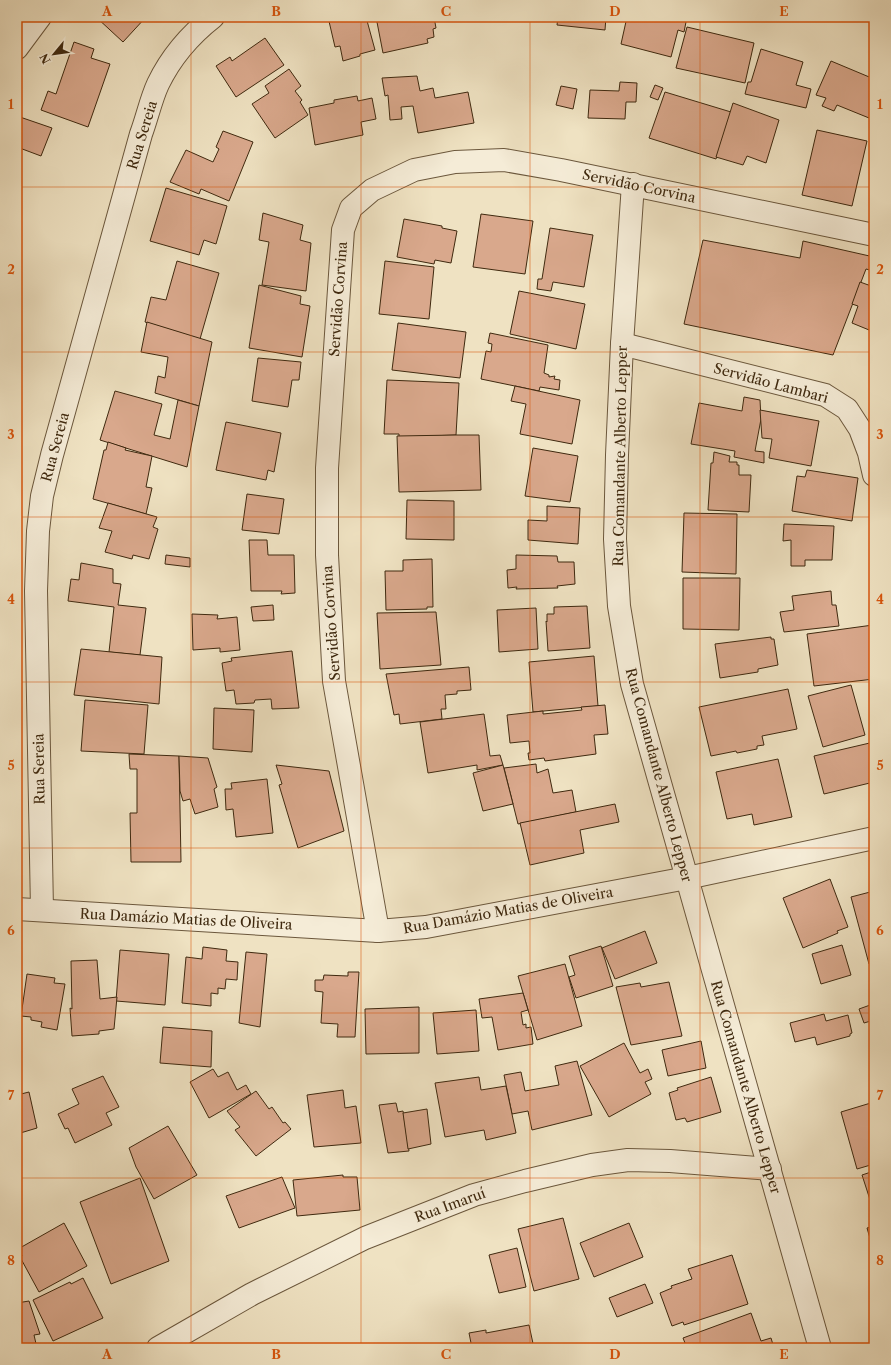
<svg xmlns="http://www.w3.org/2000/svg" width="891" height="1365" viewBox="0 0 891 1365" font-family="'Libre Caslon Text',serif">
  <rect width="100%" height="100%" fill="#efe2c2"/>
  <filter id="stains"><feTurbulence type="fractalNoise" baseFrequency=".005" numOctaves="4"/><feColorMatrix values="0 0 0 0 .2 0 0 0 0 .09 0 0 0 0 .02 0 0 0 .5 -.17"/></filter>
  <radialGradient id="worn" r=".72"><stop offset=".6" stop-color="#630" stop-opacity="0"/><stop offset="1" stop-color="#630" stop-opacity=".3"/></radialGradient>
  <!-- building -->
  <g fill="#d9a88c" stroke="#3f290f">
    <polygon points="96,17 146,17 123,42"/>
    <polygon points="328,17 366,17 375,50 360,54 360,56 343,61 340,46 335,47"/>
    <polygon points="376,17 434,17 436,28 433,29 434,37 427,39 428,43 383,53"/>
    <polygon points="558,17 606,17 605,30 557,25"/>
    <polygon points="627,17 687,17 684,32 678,30 671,57 621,44"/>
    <polygon points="687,27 754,43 745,83 676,68"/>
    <polygon points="265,38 284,65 236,97 216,66 230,57 232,61"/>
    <polygon points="74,42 94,49 91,58 110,64 88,127 41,110 48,91 56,94"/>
    <polygon points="761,49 803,62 796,85 811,89 806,108 745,94 748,82 751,82"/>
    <polygon points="831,61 874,79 874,120 837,105 834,111 822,106 826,98 816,95"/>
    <polygon points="289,69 301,86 295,91 302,100 300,102 308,115 275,138 252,104 269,93 265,86"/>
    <polygon points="417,76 420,91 433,88 435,98 468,92 474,123 418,133 413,106 401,107 402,119 390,120 388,95 385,96 382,78"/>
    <polygon points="620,82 637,83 636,102 626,102 625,119 588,118 590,90 619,91"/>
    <polygon points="655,85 663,88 658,100 650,97"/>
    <polygon points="561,86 577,89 573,109 556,105"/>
    <polygon points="665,92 731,112 716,159 649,138"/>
    <polygon points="357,96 358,101 372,98 376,119 361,122 363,135 315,145 309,108 334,103 334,100"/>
    <polygon points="733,103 779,120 766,163 747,156 743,165 716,157"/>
    <polygon points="17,116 52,128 41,156 17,147"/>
    <polygon points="817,130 867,141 852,206 802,195"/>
    <polygon points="223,131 253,142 229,201 201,189 199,194 170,182 186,150 213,162 219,149 216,147"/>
    <polygon points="166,188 227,206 216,244 204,240 199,255 150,241"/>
    <polygon points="263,213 303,225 300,240 311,243 306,291 262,285 269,242 259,240"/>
    <polygon points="481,214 533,221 525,274 473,267"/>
    <polygon points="404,219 442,226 442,228 457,231 451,263 435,260 434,264 397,257"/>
    <polygon points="550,228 593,235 584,287 553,282 551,291 537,289 538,279 542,279"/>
    <polygon points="703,240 800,258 803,241 874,257 874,271 866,269 833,355 684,324"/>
    <polygon points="177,261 219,273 200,339 145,322 151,297 166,300"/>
    <polygon points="385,261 434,267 429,319 379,314"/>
    <polygon points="860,282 874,287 874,332 852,323 858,306 852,304"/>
    <polygon points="259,285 301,296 300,304 310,306 302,357 249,348"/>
    <polygon points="519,291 585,304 576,349 510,334"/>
    <polygon points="147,322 212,342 199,406 155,393 158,376 165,378 168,357 141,352"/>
    <polygon points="398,323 466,332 460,378 392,370"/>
    <polygon points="490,333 548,345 544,373 549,375 549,377 555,376 554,379 560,380 559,390 540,387 539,391 481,379 486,351 491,352 492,344 488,343"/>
    <polygon points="258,358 301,362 299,380 292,380 288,407 252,401"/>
    <polygon points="387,380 459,383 456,435 399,437 399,434 384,434"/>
    <polygon points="515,386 580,400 572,444 520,434 526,404 511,401"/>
    <polygon points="115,391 162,404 154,435 170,439 178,400 199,406 187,467 100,440"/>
    <polygon points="744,397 760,400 761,419 755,451 764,452 764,463 734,457 735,451 691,444 699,403 742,411"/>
    <polygon points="760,410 819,421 811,466 769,458 772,439 762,438"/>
    <polygon points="226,422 281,433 274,472 268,470 266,480 216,470"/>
    <polygon points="456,435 479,435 481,490 399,492 397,436"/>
    <polygon points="108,442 126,448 125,450 152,456 146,487 152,488 146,514 93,499 104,450 106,450"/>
    <polygon points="533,448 578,456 570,502 525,496"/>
    <polygon points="714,452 730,456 729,462 737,462 737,465 739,465 739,475 751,475 749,512 708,510 711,463 713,463"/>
    <polygon points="807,470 858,478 852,521 792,511 797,476 805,477"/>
    <polygon points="247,494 284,499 279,534 242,530"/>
    <polygon points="407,500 454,501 454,540 406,539"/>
    <polygon points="108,503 157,517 153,527 158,529 149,559 133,555 132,559 105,552 112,531 99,528"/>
    <polygon points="547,506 580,508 578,544 528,540 528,520 547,521"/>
    <polygon points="684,513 737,514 736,574 682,572"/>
    <polygon points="784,524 834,526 832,560 805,560 805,566 791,566 791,540 783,541"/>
    <polygon points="249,540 267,540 268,555 294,555 295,593 281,594 282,591 251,591"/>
    <polygon points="166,555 190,558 190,567 165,564"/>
    <polygon points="516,555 557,556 558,562 574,562 575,584 557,586 558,588 516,589 517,587 508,588 507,570 516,569"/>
    <polygon points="432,559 433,607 427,607 427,609 386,610 385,571 403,571 403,560"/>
    <polygon points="81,563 113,569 113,583 121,584 118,605 146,608 140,655 109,652 114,607 68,601 71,579 79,580"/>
    <polygon points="683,578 740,578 739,630 683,629"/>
    <polygon points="831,591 832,605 836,605 839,626 784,632 780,612 794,610 792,596"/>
    <polygon points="273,605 274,620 253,621 251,607"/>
    <polygon points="587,606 590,648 548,651 546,621 547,622 547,614 554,614 554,607"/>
    <polygon points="536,608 538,649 499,652 497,610"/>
    <polygon points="436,612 441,665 380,669 377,613"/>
    <polygon points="192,614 218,615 217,619 237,617 240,650 220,652 220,648 193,650"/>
    <polygon points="873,625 874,679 814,686 807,634"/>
    <polygon points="771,637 771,639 774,639 778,665 758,669 758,672 720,678 715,644"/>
    <polygon points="81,649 162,657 159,704 74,695"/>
    <polygon points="292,651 299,708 272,709 271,699 255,700 254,703 236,704 234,690 226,691 222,663 232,661 231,658"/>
    <polygon points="594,656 598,706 533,712 529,662"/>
    <polygon points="469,667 471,690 457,691 457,694 445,695 446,709 441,709 442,719 400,724 399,714 394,715 386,674"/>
    <polygon points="851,685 865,735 823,747 808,696"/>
    <polygon points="788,689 797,729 762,736 764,745 757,746 757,749 737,753 736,751 711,756 699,707"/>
    <polygon points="85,700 148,705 144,754 81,751"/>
    <polygon points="605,705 608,734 594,735 596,754 545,761 544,758 529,760 528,753 530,753 529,741 510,743 507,715 543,711 543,714 582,710 581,707"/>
    <polygon points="214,708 254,710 252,752 213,749"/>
    <polygon points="484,714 490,756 500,755 503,765 477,770 477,765 428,773 420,722"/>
    <polygon points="874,742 874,782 824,794 814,756"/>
    <polygon points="129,754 179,756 181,862 131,862 130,813 137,813 137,769 130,769"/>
    <polygon points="179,756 208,758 217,787 214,789 218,807 195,814 190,799 183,801 180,791"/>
    <polygon points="778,759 792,817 754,825 752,814 727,819 716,772"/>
    <polygon points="536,764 537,773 548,769 553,793 572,790 576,812 518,824 504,768"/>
    <polygon points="276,765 329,771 344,831 298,848 279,785 282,784"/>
    <polygon points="503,765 513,804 483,811 473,773"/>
    <polygon points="267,779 273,833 236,837 233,809 226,810 225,789 232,789 231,783"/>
    <polygon points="615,804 619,822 580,830 584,853 530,865 520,823"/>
    <polygon points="830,879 848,927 837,931 838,933 803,948 783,898"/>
    <polygon points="874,891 874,963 869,964 851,897"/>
    <polygon points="645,931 657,963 615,979 602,948"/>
    <polygon points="842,945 851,975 821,984 812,954"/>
    <polygon points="601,946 613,986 576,998 569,977 575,975 569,956"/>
    <polygon points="203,947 227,950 226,961 238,962 237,980 226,979 225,989 218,988 218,994 211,993 211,1006 182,1003 186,957 202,959"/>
    <polygon points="120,950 169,954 165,1005 116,1001"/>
    <polygon points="246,952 267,954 260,1027 239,1023"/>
    <polygon points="97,960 100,999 117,997 114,1029 99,1031 99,1034 72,1036 70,1008 72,1009 71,961"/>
    <polygon points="565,964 582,1026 537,1040 518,976"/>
    <polygon points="348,972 359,972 355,1037 337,1037 338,1024 321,1023 323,992 315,991 315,980 323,980 324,975 348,976"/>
    <polygon points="27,974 55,978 54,983 65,984 57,1030 41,1027 42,1022 31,1020 31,1017 21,1016"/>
    <polygon points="669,982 682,1036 631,1045 616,987 640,983 641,987"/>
    <polygon points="523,993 528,1010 521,1012 523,1025 526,1024 526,1028 531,1027 533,1044 498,1050 492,1017 482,1018 479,999"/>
    <polygon points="874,1000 874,1020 864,1023 859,1009 873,1004 872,1001"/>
    <polygon points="419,1007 419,1053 366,1054 365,1009"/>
    <polygon points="476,1010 479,1051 437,1054 433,1013"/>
    <polygon points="824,1014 826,1021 848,1015 852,1033 850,1034 850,1036 817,1045 815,1037 795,1042 790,1023"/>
    <polygon points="163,1027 212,1031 211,1067 160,1063"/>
    <polygon points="701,1041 706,1068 668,1076 662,1050"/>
    <polygon points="624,1043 640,1073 648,1069 652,1079 645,1082 651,1094 609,1117 580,1066"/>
    <polygon points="577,1061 592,1115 532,1130 528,1111 512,1114 504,1075 521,1072 525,1091 559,1085 555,1066"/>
    <polygon points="213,1069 218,1077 228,1072 237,1090 246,1085 251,1094 209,1118 190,1082"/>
    <polygon points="103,1076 119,1107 106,1113 112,1125 75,1143 68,1128 65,1129 58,1114 79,1104 72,1089"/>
    <polygon points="479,1077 481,1090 506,1086 516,1133 486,1140 484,1130 445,1137 435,1083"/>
    <polygon points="711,1077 721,1112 687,1122 685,1118 676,1120 669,1093 678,1090 677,1088"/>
    <polygon points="343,1090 345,1108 356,1106 361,1143 314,1147 307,1095"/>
    <polygon points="256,1091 269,1109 272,1107 283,1123 285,1122 291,1129 256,1156 235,1130 240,1127 227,1111"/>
    <polygon points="29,1092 37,1128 17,1134 17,1095"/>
    <polygon points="874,1102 874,1164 857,1169 841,1112"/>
    <polygon points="396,1103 398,1112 403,1111 409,1151 388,1153 379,1105"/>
    <polygon points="427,1109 431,1144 408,1149 403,1113"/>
    <polygon points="168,1126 197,1175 154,1199 136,1167 129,1148"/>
    <polygon points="874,1171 874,1212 862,1175"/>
    <polygon points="343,1175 343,1177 357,1177 360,1210 297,1216 293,1180"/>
    <polygon points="282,1177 295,1208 239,1228 226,1196"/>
    <polygon points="140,1178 169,1261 111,1284 80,1202"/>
    <polygon points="563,1218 579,1279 534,1291 518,1229"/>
    <polygon points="64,1223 87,1266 39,1292 20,1257 22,1256 18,1249"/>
    <polygon points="629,1223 643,1257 594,1277 580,1243"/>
    <polygon points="874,1226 874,1252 867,1228"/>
    <polygon points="517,1248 526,1287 499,1293 489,1255"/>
    <polygon points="732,1255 748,1304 684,1325 683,1322 672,1326 660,1293 672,1288 671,1286 692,1279 688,1269"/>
    <polygon points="83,1278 103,1318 53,1341 33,1300 70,1282 71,1284"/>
    <polygon points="645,1284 653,1303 617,1317 609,1298"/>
    <polygon points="29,1301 40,1334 34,1335 37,1348 17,1348 17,1303"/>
    <polygon points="751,1313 761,1341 771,1338 774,1348 687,1348 683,1338"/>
    <polygon points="529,1325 534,1348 472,1348 469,1333 486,1330 486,1333"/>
  </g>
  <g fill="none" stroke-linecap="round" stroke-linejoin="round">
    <defs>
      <g id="minor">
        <polyline points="17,48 40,17"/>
        <polyline points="633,184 622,344 617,455 615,539 619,606 632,684 820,1348"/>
        <polyline points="622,344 825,395 847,409 860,429 869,453 874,475"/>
        <polyline points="17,909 378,931 426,927 687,878 874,838"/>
        <path d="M42,910l-6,-319 2,-60 4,-35 10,-41 89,-321c6,-16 10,-35 17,-50 13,-27 32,-49 55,-67"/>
        <polyline points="378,931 334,681 327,555 327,468 343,230 351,208 372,190 414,170 455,162 504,160 561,170 874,235"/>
        <polyline points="158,1348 252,1294 365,1238 474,1195 525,1181 592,1165 628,1160 670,1161 770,1169"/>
      </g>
    </defs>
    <!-- minor casing -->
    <use href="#minor" stroke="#6b573c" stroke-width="24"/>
    <!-- minor -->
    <use href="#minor" stroke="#f5ecd7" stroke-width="22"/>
  </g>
  <!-- grid -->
  <path fill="none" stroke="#d7540c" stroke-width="1" stroke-opacity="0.55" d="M191,17v1331M361,17v1331M530,17v1331M700,17v1331M17,187h857M17,352h857M17,517h857M17,682h857M17,848h857M17,1013h857M17,1178h857"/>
  <g text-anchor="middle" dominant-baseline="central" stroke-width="3" stroke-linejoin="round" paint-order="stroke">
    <!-- street labels -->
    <g font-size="14" fill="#3f290f" stroke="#f5ecd7">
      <text transform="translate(142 135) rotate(-73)">Rua Sereia</text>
      <text transform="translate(639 186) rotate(12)">Servidão Corvina</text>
      <text transform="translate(338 299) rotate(-86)">Servidão Corvina</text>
      <text transform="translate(771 383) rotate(15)">Servidão Lambari</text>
      <text transform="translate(55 447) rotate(-75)">Rua Sereia</text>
      <text transform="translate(620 456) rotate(-89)">Rua Comandante Alberto Lepper</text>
      <text transform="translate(331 623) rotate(-94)">Servidão Corvina</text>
      <text transform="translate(39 769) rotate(-91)">Rua Sereia</text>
      <text transform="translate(659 775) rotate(75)">Rua Comandante Alberto Lepper</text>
      <text transform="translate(508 910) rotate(-10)">Rua Damázio Matias de Oliveira</text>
      <text transform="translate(186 919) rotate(3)">Rua Damázio Matias de Oliveira</text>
      <text transform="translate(746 1087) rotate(74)">Rua Comandante Alberto Lepper</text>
      <text transform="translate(450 1205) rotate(-20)">Rua Imaruí</text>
    </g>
  </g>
  <!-- margin -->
  <rect width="891" height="1365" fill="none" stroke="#efe2c2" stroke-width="44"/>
  <!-- north arrow -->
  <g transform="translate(54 54) rotate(241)" stroke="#f5ecd7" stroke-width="3" paint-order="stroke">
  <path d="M0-3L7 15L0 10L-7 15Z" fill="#3f290f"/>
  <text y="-6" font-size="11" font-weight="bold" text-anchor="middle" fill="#3f290f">N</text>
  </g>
  <rect x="22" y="22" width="847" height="1321" fill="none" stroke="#d7540c" stroke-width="1.5"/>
  <g font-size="13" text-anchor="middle" font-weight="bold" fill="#d7540c">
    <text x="107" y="16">A</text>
    <text x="276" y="16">B</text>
    <text x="446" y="16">C</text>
    <text x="615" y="16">D</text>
    <text x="784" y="16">E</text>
    <text x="11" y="109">1</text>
    <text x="880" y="109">1</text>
    <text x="11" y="274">2</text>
    <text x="880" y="274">2</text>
    <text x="11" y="439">3</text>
    <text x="880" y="439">3</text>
    <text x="11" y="604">4</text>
    <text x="880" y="604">4</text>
    <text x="11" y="770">5</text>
    <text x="880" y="770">5</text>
    <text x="11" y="935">6</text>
    <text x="880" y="935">6</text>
    <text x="11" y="1100">7</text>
    <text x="880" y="1100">7</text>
    <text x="11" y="1265">8</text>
    <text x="880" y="1265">8</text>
    <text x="107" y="1359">A</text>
    <text x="276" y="1359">B</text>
    <text x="446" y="1359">C</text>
    <text x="615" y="1359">D</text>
    <text x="784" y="1359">E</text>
  </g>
  <rect width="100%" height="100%" filter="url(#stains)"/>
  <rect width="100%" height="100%" fill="url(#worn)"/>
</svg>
